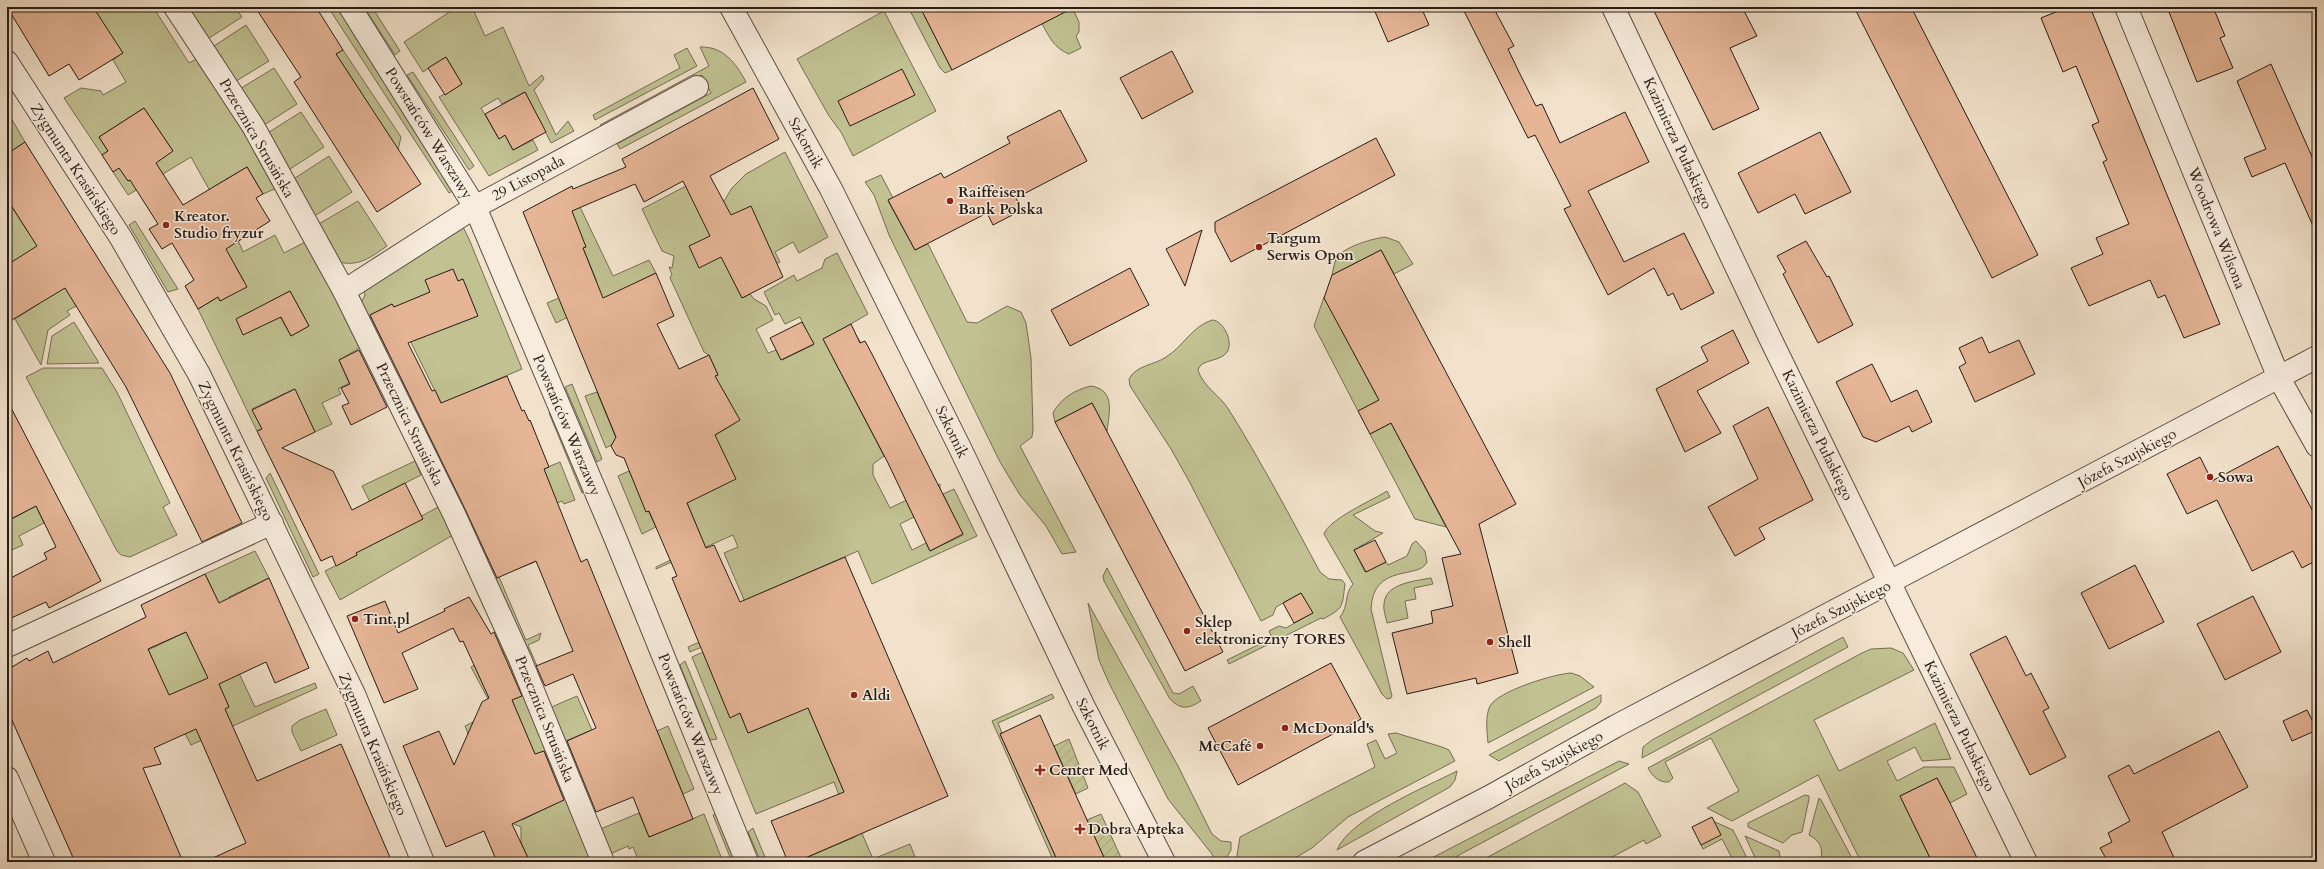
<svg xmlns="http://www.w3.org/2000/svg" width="2324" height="869" viewBox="0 0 2324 869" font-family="Cardo,serif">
  <defs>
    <pattern id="garden-furrows" width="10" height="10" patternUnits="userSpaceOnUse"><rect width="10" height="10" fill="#c1c192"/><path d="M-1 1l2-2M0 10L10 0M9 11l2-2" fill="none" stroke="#a6a57d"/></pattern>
  </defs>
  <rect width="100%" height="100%" fill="#f2e2cb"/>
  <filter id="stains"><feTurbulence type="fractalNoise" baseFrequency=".005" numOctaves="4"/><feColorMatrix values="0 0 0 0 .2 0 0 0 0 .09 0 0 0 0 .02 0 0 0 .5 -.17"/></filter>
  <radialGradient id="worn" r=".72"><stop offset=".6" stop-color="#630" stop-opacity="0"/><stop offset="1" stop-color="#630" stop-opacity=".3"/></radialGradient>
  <!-- green -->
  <g fill="#c1c192" stroke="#746e54" fill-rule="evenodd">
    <path d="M93,7h60l36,56 13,-7 77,131 -16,7 -16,-27 -32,19 28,66 32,-17 9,18 25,-13 54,106 -24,14 10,23 -11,6 3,5 -19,9 10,21 -17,8 -21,-43 -42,20 10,20 -5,2 -59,-122 20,-12 2,4 9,-5 -2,-4 17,-11 -12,-21 -10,6 8,-39 -39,-70 -63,38 -15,-23 6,-5 9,14 45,-30 -29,-43 -45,29 9,14 -6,4 -38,-57 17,-10 20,3 2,4 23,-13 -13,-22 9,-7zM290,291l19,35 -18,10 -20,-35z"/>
    <polygon points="184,7 235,7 242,17 206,40"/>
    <polygon points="328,7 337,7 456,189 449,193"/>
    <polygon points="364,7 372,7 400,51 395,55"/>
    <polygon points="457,7 472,7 485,36 503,27 529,86 542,75 544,79 534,90 556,135 568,121 574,131 551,143 525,92 502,104 498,98 481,108 499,139 505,135 513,150 533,140 538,150 489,176 439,97 462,84 446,57 423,72 404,42"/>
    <polygon points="908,7 920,7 952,70 945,73 940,68"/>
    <path d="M1072,7l7,15v10l-3,4 5,12 -12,6c-15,-6 -19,-16 -27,-30z"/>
    <polygon points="884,11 936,111 853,156 841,132 829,116 797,59"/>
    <polygon points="246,25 269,61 233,83 211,48"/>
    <path d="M700,47c23,-1 36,16 46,35l-126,67 -3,-5 94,-51 -9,-18 -98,53 -4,-3 109,-59z"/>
    <polygon points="687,48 697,66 595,120 593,115 680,68 674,55"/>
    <polygon points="343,50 401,137 398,150 336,54"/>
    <polygon points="274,68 297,104 261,127 238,90"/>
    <polygon points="413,72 474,166 469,170 407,75"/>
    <polygon points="7,111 25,142 7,154"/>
    <polygon points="301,112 324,147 287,171 266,134"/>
    <polygon points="785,152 828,237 799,253 793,242 775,252 780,262 736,286 742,298 750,294 754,299 766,306 773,320 756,329 768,353 776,350 782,360 813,345 800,317 785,324 779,313 775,315 764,292 794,275 797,281 822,268 825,259 837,253 868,314 835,333 839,343 856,335 861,343 833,358 884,456 873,464 873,475 890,508 940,484 940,490 909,506 914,517 900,524 912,550 926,543 930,551 963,535 943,494 954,489 977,536 872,584 858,551 759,594 873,859 910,844 917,862 796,862 855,837 834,782 756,814 692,657 703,652 730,717 740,713 748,733 782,719 762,670 740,631 690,652 688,647 720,633 745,602 724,553 738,547 733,535 656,569 656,567 704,544 683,493 706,441 735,423 724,405 729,401 723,390 697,385 718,375 709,355 704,352 671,280 670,277 672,275 669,267 672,268 674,256 662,251 642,209 686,186 701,213 724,201 732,188 746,174"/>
    <polygon points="329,156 352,192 313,217 292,180"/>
    <polygon points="881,175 893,198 888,201 915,250 928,244 967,322 977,323 1007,306 1021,312 1026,323 1031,358 1033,430 1032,437 1020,446 1076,552 1062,554 1046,526 1020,495 1000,462 889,235 874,195 865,182"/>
    <path d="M358,201l29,45c-16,11 -28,21 -48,16l-22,-37z"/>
    <polygon points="12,207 28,232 38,227 76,306 67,311 70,315 48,330 41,365 15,319 40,303 13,261 7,265 7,210"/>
    <polygon points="580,207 613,276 649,260 656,273 556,323 547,303 597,282 583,248 586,247 568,213"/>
    <polygon points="135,221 178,289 168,292 129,225"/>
    <polygon points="463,227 469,239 522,369 475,389 506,484 560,462 575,500 564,504 562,501 518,519 535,562 515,570 497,531 486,494 392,304 370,315 388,350 383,353 360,305 365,295 364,290"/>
    <path d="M1385,237l14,5 14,22 -19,10 -13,-24 -49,25c1,-5 2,-11 4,-16 8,-13 36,-20 49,-22z"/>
    <polygon points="1324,297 1379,400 1358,411 1314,326"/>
    <path d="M1212,320c11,0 22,22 15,32 -6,9 -20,7 -27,14l-2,4c5,17 22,25 31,40 33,53 62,108 91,162l9,7 13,1 3,4c-3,23 -1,24 -22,35l-2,-1 -92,46 -2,-4 45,-22 -3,-7 10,-5 7,2 26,-15 -11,-20 -25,14 -3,8 -12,6 -72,-140 -18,-32 -41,-63 -1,-7c7,-14 26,-14 37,-22 18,-11 25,-30 46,-37z"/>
    <polygon points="74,322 99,363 47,364 52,336"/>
    <polygon points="43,368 102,368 117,392 170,503 163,507 177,535 130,557 121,555 117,551 26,377"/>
    <polygon points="572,384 602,459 597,462 565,387"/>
    <path d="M1091,386c25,4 18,27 16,45l-15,-28 -37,19 -2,-9c7,-14 23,-24 38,-27z"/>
    <polygon points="597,392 616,438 628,435 606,448 585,396"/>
    <polygon points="554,411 586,491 582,493 549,413"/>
    <polygon points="1391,423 1446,527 1415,519 1370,434"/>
    <polygon points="415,461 421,475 382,495 399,528 442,505 455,534 340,600 325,571 357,555 347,533 386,534 362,486"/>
    <polygon points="629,471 656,527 642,534 618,476"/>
    <polygon points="270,473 319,574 313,577 266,478"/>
    <path d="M1387,491l3,6 -37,18 22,16 8,2 -29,17 11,22 21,-10 2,3 19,-9 5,-12 4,-3 9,10 2,11c-7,18 -54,0 -56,47l21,87 -1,2 -4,1 -5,-5 -42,-77c9,-11 4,-23 13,-33l-29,-50c5,-15 49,-34 63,-43z"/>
    <polygon points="36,506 44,523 19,536 23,545 7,552 7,510 12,519"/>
    <polygon points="255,551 269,578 229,597 239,618 229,652 255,707 315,683 317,688 191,745 183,730 229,707 215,676 168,696 148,650 224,614 205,574"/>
    <path d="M1107,568l66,125 6,1 14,-8 8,15c-13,8 -20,9 -31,-2l-66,-118 -1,-5z"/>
    <polygon points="499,577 526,640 541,633 539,640 528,645 537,666 530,669 491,581"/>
    <path d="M1431,578l2,6 -19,4 2,11 -11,2 3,17 -21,5c-1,-6 -4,-13 -3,-19 1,-21 32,-23 47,-26z"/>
    <polygon points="1088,603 1178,766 1212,834 1221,841 1231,842 1231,850 1224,862 1215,862 1212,854 1168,799 1109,683 1099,660"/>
    <polygon points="1843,637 1848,647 1642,758 1643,747 1652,740"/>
    <polygon points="509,648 598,862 530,862 521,843 521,827 504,820 495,805 475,815 465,793 474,788 465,767 474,749 465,726 473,722 481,741 488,739 507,784 499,799 506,813 522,820 553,805 549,794 553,787 550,780 541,776 524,738 527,736 508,690 498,689 491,692 488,699 471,667"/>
    <path d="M1891,648l12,5 11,17 -100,50 25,51 96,-48 16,36 -29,2 -7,-14 -28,14 10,20 27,-14h30l13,27 -17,9 -13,-25 -37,18 32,66h-71l-43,-87 -86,46 -25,-13 32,-17 -28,-53 -46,24 8,16 -4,4c-10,1 -17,-6 -21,-14l214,-115 9,-4z"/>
    <polygon points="685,661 717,739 710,740 680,665"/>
    <path d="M1571,673l9,3 14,11 -106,56c-1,-11 -3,-27 2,-37 8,-15 64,-32 81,-33z"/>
    <polygon points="1052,694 1054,698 998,723 1002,733 1000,734 1058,862 1054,862 992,721"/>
    <polygon points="1601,695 1601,702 1596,708 1499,761 1489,755"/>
    <polygon points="577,696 592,730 561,743 547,709"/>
    <polygon points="326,709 337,735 301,751 292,732 292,726 300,720"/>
    <polygon points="668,726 694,789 683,794 657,731"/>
    <polygon points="1396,733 1442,747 1449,750 1455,761 1348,817 1312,848 1288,862 1236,862 1240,837 1375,767 1367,744 1376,740 1385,759 1397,753 1388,734"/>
    <polygon points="1619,761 1629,764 1446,862 1424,862"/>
    <path d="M1457,771l-2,9 -5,7 -113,63c13,-32 89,-63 120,-79z"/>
    <polygon points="1625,783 1638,792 1661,836 1646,844 1644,840 1603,862 1485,862 1486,858"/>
    <polygon points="1805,795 1809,796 1809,799 1802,832 1792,835 1783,843 1748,827 1748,823"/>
    <path d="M1819,798l2,2 33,62h-26l-7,-3c2,-12 -1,-18 -12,-24z"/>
    <polygon points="717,812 737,862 732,862 713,815"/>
    <polygon points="639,813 649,837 704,814 723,862 635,862 638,859 633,847 629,849 628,846 608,855 598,830"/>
    <polygon points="1715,822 1733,830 1749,862 1734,862 1722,839 1703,849 1701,845"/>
    <polygon points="753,828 767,862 761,862 748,832"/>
    <polygon points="1745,836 1779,851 1781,862 1757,862"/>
  </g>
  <!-- garden -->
  <g fill="url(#garden-furrows)" stroke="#746e54">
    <polygon points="1069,739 1088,788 1076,794 1054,746"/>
    <polygon points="1101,814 1123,862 1106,862 1087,820"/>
  </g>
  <!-- building -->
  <g fill="#e5b596" stroke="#281c17" fill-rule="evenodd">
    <polygon points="7,7 93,7 123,53 79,80 69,64 49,76"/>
    <polygon points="255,7 316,7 343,50 336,54 421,184 377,212 294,82 301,77"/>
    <polygon points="920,7 1075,7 952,70"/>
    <polygon points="1373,7 1421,7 1429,25 1388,42"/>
    <polygon points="1462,7 1493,7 1514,46 1508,49 1519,72 1536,106 1542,104 1560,143 1625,112 1649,162 1588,191 1624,262 1684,233 1714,293 1681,310 1673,293 1668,296 1654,268 1608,295 1564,209 1571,206 1535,135 1528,138"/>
    <polygon points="1652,7 1742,7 1757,36 1730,48 1759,109 1713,130"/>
    <polygon points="1854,7 1911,7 2038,255 1992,278"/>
    <polygon points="2068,7 2090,7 2220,324 2184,338 2165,295 2158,298 2150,280 2089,306 2071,268 2103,254 2096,238 2129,224 2103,162 2107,160 2092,125 2099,122 2076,66 2063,72 2041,18"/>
    <polygon points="2167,7 2213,7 2225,36 2220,38 2233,68 2197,82"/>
    <polygon points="1172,51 1193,92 1142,119 1120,78"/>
    <polygon points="446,57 462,84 445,95 428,68"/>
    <polygon points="2271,64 2317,168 2317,235 2285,163 2252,177 2244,158 2266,149 2237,81"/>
    <polygon points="902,69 915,95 850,126 838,101"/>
    <polygon points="753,88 779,139 710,176 731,215 751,206 783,277 742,298 721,257 699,268 689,246 710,236 683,181 644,202 635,184 572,211 586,247 583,248 603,298 656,273 674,316 657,324 679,369 709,355 718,375 715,376 740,420 715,435 736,479 687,503 706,548 714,545 740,602 845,557 948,796 796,862 788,862 771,821 844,792 808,708 748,733 740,713 730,718 672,578 677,576 649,511 646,512 624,458 616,455 611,446 616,437 523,212 572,186 573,189 626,167 622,159"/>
    <polygon points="525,92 546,132 513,150 505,135 499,139 485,114"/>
    <polygon points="144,108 173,151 156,163 183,205 247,167 263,194 256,198 270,221 226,249 247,287 220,301 218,297 198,309 185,286 194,280 172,243 162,249 149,229 158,224 130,180 128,181 119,168 113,172 102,155 108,151 99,137"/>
    <polygon points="1060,110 1087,161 1016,198 1022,210 993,225 987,213 915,250 888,200 941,173 944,178 1010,143 1007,137"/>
    <polygon points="1820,132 1851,192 1805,214 1795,194 1758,213 1738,173"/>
    <polygon points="1376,138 1395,175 1231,262 1215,231 1215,222"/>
    <polygon points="25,142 170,373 242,523 202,542 126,387 65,288 7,323 7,265 37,246 7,199 7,154"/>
    <polygon points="1202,230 1185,286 1166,249"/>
    <polygon points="1806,241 1827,277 1829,276 1853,325 1818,343 1783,274 1786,272 1777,256"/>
    <polygon points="1381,250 1516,504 1479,524 1518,673 1477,684 1476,678 1407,694 1392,633 1433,623 1431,611 1453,606 1442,558 1461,554 1391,423 1370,434 1358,411 1379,400 1324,298 1332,275"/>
    <polygon points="1130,268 1149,305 1070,346 1051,310"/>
    <polygon points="453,269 458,281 463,279 478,316 408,343 432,391 435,390 441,403 507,376 522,411 524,410 529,421 530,420 549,467 544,469 581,562 587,559 693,819 649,837 633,797 596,812 567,741 596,728 573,674 545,686 536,666 573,651 536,561 497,578 465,509 370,315 392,304 394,307 430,292 425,280"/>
    <polygon points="290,291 309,326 291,336 281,317 243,335 236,319"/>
    <polygon points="802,322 814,344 781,360 770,338"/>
    <polygon points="851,324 860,343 865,341 873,356 963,534 930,551 888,463 823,339"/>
    <polygon points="1733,330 1749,363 1697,391 1721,433 1685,452 1656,389 1708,361 1701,347"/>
    <polygon points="1982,337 1989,353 2019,340 2035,374 1975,402 1959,367 1966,363 1959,348"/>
    <polygon points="359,350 387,407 351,425 342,406 349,403 341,388 350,384 339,360"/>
    <polygon points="1872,364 1891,402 1917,390 1932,422 1912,432 1909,426 1876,442 1863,437 1836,382"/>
    <polygon points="295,389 315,432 282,448 333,471 352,510 405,483 423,519 356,553 357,555 336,566 332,556 321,561 257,431 262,429 252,410"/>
    <polygon points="7,400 101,581 49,608 46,602 7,620 7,580 47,559 44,553 56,547 36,506 7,521"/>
    <polygon points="1092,403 1223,652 1185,671 1055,422"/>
    <polygon points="1768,407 1813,500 1759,528 1765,539 1735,556 1708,507 1758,479 1733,426"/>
    <polygon points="2278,446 2317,519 2317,560 2302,568 2293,551 2252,571 2217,500 2187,514 2167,474 2200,457 2212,481"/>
    <polygon points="1375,540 1386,562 1366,572 1354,550"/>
    <polygon points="2135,565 2164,622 2109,649 2081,593"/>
    <path d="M205,574l14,29 50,-25 40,90 -34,15 -9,-21 -47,22 10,23 -4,2 32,72 84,-37 51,118h-188l42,-19 -50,-114 -42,19 7,16 -18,4 40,94h-108l-68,-153v-39l20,-12 2,3 19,-10 5,12 93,-46 -5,-12zM186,632l22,46 -39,17 -21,-46z"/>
    <polygon points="1301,593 1313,613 1294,623 1283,603"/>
    <polygon points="2253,596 2281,652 2225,680 2197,624"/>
    <polygon points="469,597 491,634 494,632 522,696 512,700 535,754 544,751 564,800 512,824 530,862 497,862 484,831 446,847 403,746 439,731 454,765 482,702 489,698 463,641 460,642 453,628 402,653 418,689 384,703 347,616 385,601 398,633 445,611 444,609"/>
    <polygon points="2006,636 2026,676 2031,673 2049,708 2043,711 2066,757 2030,775 1970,654"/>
    <polygon points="1331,663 1361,719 1238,785 1208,728"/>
    <polygon points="2307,710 2317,730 2292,741 2283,721"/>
    <polygon points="1040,715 1087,820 1106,862 1058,862 1000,734"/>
    <polygon points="2219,731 2248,787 2162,832 2176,862 2108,862 2100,848 2112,842 2108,833 2130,821 2108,776 2129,765 2134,774"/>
    <polygon points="1937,778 1950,803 1979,862 1932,862 1900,796"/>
    <polygon points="1712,817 1721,835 1701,845 1692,827"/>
  </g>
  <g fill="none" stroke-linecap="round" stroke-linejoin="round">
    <defs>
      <g id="minor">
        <polyline points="175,7 253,126 344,291 454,514 520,659 603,862"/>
        <polyline points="350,7 475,207 614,535 747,862"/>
        <polyline points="731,7 831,189 961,450 1084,707 1164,862"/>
        <polyline points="1613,7 1771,340 2026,862"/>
        <polyline points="2126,7 2279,378 2317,446"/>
        <polyline points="7,62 121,238 199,374 354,694 423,862"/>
        <polyline points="344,291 475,207 697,87"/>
        <polyline points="7,646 272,523"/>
        <polyline points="7,778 44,862"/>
        <polyline points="1364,862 1489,797 1616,726 2317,357"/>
      </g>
    </defs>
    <!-- minor casing -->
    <use href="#minor" stroke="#5a4e44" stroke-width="24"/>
    <!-- minor -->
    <use href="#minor" stroke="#f7ecdd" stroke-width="22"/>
  </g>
  <!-- markers -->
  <g fill="#8f2418" stroke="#f7ecdd" stroke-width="1.5">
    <circle cx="950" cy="201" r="4"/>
    <circle cx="166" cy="225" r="4"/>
    <circle cx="1259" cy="247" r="4"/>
    <circle cx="2210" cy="477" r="4"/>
    <circle cx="355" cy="619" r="4"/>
    <circle cx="1187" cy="631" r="4"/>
    <circle cx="1490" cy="642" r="4"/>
    <circle cx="854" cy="695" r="4"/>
    <circle cx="1285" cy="728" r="4"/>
    <circle cx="1260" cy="746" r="4"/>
    <path d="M1038 764h4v4h4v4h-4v4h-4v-4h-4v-4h4z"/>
    <path d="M1078 823h4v4h4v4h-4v4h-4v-4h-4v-4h4z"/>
  </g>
  <g text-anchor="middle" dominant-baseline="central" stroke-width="3" stroke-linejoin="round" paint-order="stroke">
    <!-- street labels -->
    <g font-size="15" fill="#281c17" stroke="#f7ecdd">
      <text transform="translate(429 133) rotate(58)">Powstańców Warszawy</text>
      <text transform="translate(257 138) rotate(60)">Przecznica Strusińska</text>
      <text transform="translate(806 143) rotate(61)">Szkotnik</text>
      <text transform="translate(1678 143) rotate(65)">Kazimierza Pułaskiego</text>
      <text transform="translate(76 169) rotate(57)">Zygmunta Krasińskiego</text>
      <text transform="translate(528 178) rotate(-28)">29 Listopada</text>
      <text transform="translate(2217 228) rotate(68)">Woodrowa Wilsona</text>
      <text transform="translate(410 424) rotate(64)">Przecznica Strusińska</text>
      <text transform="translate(567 425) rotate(67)">Powstańców Warszawy</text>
      <text transform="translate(952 432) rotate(64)">Szkotnik</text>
      <text transform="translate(1818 435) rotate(64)">Kazimierza Pułaskiego</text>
      <text transform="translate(236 451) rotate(64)">Zygmunta Krasińskiego</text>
      <text transform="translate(2127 458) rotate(-28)">Józefa Szujskiego</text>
      <text transform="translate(1841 609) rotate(-27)">Józefa Szujskiego</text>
      <text transform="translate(545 719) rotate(68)">Przecznica Strusińska</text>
      <text transform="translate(691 724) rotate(68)">Powstańców Warszawy</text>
      <text transform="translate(1093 724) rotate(63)">Szkotnik</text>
      <text transform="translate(1960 726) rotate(64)">Kazimierza Pułaskiego</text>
      <text transform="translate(373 744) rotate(67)">Zygmunta Krasińskiego</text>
      <text transform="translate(1554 761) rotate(-29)">Józefa Szujskiego</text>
    </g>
    <!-- poi labels -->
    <g font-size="15" font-weight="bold" fill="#281c17" stroke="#f7ecdd" text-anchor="start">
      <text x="958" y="192">Raiffeisen<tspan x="958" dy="17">Bank Polska</tspan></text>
      <text x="174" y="216">Kreator.<tspan x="174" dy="17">Studio fryzur</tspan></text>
      <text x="1267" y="238">Targum<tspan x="1267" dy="17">Serwis Opon</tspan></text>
      <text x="2218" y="477">Sowa</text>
      <text x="363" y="619">Tint.pl</text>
      <text x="1195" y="622">Sklep<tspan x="1195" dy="17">elektroniczny TORES</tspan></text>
      <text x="1498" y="642">Shell</text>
      <text x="862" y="695">Aldi</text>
      <text x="1293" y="728">McDonald's</text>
      <text x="1252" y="746" text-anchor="end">McCafé</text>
      <text x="1049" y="770">Center Med</text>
      <text x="1088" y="829">Dobra Apteka</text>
    </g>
  </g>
  <!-- margin -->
  <rect width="2324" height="869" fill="none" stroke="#f2e2cb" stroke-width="24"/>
  <rect x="8" y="8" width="2308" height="853" fill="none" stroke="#281c17" stroke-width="2"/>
  <rect x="12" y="12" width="2300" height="845" fill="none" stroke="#281c17"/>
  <rect width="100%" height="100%" filter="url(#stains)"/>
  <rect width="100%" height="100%" fill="url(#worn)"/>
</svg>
